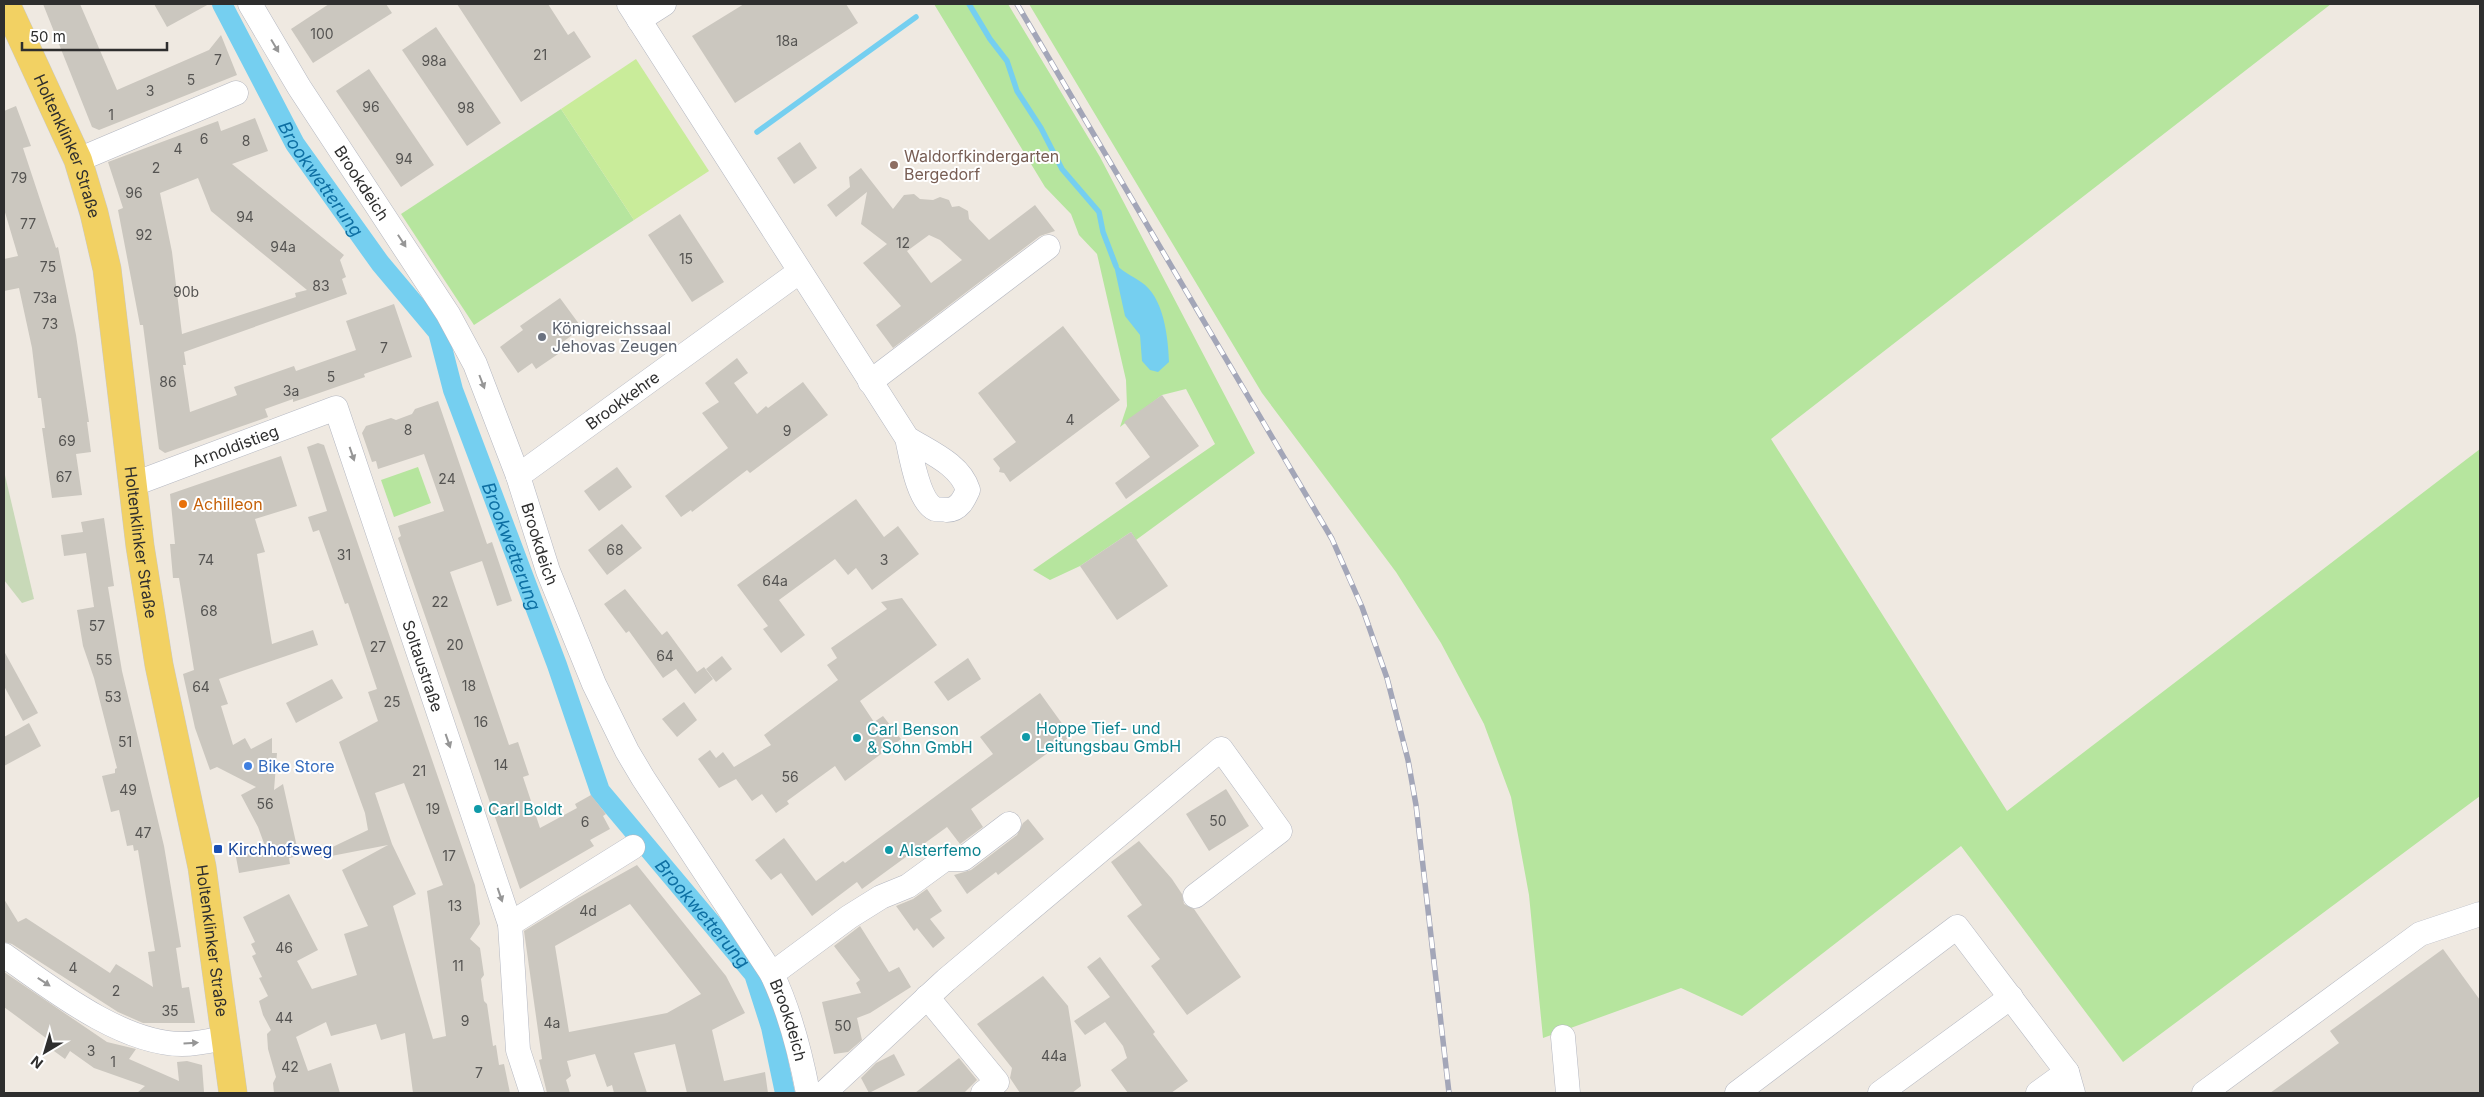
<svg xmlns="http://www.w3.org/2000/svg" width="2484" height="1097" viewBox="0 0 2484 1097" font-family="Inter,sans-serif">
  <rect width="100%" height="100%" fill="#efe9e1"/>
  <!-- green -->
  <g fill="#b6e59e">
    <polygon points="934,4 1008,4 1100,157 1255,453 1136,540 1131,532 1080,566 1050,580 1033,570 1215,444 1186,389 1162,395 1120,427 1127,406 1126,380 1097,254 1079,235 1071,214 1045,187"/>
    <polygon points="1029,4 2331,4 1771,439 2007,811 2480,449 2480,796 2123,1062 1961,846 1742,1016 1681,988 1543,1038 1529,895 1511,797 1484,724 1441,643 1396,572 1262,393"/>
    <polygon points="561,109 634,220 474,325 401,214"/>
    <polygon points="418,467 431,503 394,517 381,480"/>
  </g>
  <!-- cemetery -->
  <polygon fill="#c8d9b8" points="4,471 34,599 22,603 4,580"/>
  <!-- pitch -->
  <polygon fill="#c9ec9a" points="636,59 709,171 634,220 561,109"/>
  <!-- water -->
  <path fill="#75cff0" d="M1113,261c9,11 18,14 28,21 23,15 27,55 28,80l-11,10 -8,-2 -8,-9 -2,-26 -15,-19z"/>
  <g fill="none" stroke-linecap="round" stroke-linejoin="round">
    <!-- stream -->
    <g stroke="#75cff0" stroke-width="5.5">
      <polyline points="969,4 990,39 1007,61 1017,91 1041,128 1062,169 1099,212 1103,232 1116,266"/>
      <polyline points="757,132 916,17"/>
    </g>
    <!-- canal -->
    <path stroke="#75cff0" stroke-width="20" id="s1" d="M222,4l73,140 85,119 58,69 15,58 104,275 43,126 154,183 17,53 14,66"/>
  </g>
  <!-- building -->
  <g fill="#cbc7bf" fill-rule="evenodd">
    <polygon points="43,4 80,4 117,90 209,50 221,35 237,75 99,130 92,127"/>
    <polygon points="154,4 209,4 167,27"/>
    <polygon points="329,4 386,4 392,13 313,63 291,29"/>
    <polygon points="457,4 548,4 568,35 574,31 591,57 521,102"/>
    <polygon points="744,4 846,4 858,23 735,103 692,36"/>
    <polygon points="436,27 501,123 467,146 402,50"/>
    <polygon points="369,69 434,165 401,187 336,91"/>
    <polygon points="16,106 31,146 23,148 56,248 58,247 76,335 89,422 87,422 91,452 76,454 82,495 52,498 42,428 45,428 41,398 38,398 32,348 19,288 4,291 4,259 18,256 4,209 4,111"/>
    <path d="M255,118l13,33 -36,13 112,91 -4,5 6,17 -4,2 5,15 -163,58 2,13h-3l7,47 47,-17 -3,-8 60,-21 2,5 60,-21 -10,-29 48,-17 18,53 -48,17 1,3 -60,21 -12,4v-3l-28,10 3,8 -103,36 -6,-4 -16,-124h-3l-22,-115 5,-2 -15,-46 110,-41 3,10zM198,178l13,33 96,79 -12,3 1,4 -114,37 -10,-82 -12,-59z"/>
    <polygon points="800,142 817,168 794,184 777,158"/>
    <path d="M861,168l32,41 11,-14 10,-1 6,5 13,1 7,-3 9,3 3,7 7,-1 9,5 1,8 20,21 46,-35 20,26 -15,5 -147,112 -17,-23 25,-19 -38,-43 24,-19 -26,-20 6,-32 -31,25 -9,-12 23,-18 -1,-10zM929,235l11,5 22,20 -31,23 -24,-32z"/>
    <polygon points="680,214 724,282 692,302 648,235"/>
    <polygon points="560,298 582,328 560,344 564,350 536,369 532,363 518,373 500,347 523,330 520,326"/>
    <polygon points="1063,326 1120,400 1010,482 1004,473 999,472 1000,468 993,459 1016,442 978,393"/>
    <polygon points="737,358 748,373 734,383 757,414 766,406 768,408 803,382 828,415 750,473 747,470 692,512 691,510 681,517 665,496 728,448 702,413 719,402 705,383"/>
    <polygon points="1162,395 1199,446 1126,499 1115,483 1150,457 1124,422"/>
    <polygon points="438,401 487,544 492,542 512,601 497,606 482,561 450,572 509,745 518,742 529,775 523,777 540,828 577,808 575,804 591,795 606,814 603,816 610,829 590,840 594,846 520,889 398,538 401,536 398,526 444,511 424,454 378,469 376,461 372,462 362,433 366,426 391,418 396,420 412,414 415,409"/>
    <path d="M318,443l6,2 151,440 5,39 -10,15 10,9 4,27 -3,4 3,22 3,3 6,42 3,-1 3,20 5,-1 6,29h-97l-8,-60 -24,7 -5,-16 -45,12 -5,-14 -30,15 12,34 23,-8 9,30h-66l-1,-10 3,-6 -8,-28 -1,-15 4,-4 -8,-15 -4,-14 9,-5 -9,-18 3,-1 -10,-21 4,-2 -5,-10 4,-2 -12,-25 46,-23 29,56 -21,11 15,28 45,-14 -13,-41 24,-8 -26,-56 46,-25 -67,13 -1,-5 48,-23 -3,-17 -26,-71 39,-21 -10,-29 9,-3 -29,-86 -3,1 -26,-74 -6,2 -5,-15 19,-6 -20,-64zM404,783l39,102 -16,6 19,145 -13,3 -40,-133 23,-12 -24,-50 -17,-51z"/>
    <polygon points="281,456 297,506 255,519 265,552 257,554 272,644 313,630 318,645 219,679 228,704 221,706 233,745 245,738 251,749 272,738 272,753 277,753 274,790 283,784 299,856 289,858 290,864 239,873 235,852 265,846 258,827 241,795 256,787 217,767 210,770 195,728 183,674 194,670 179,578 173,578 170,544 175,544 170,494"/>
    <polygon points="617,467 632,487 599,511 584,491"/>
    <polygon points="856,499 884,537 898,526 919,554 872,590 856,568 848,575 835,559 779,600 805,635 781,653 763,629 768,626 737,585"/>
    <polygon points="104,518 114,586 108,587 122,671 164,846 181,947 176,948 182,988 189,987 195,1023 143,1023 118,1012 12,944 4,942 4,899 18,922 26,918 110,973 116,964 153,987 148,952 155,951 138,850 134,851 133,845 127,846 119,810 111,812 102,776 115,773 115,769 117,768 94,678 83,646 77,610 94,607 86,553 64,556 61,535 83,532 81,522"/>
    <polygon points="622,524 642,548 607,575 588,550"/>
    <polygon points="1131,532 1168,586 1117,620 1080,566"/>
    <polygon points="625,589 662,635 667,631 697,672 704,667 713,679 695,694 676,669 663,678 629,631 626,633 604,604"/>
    <polygon points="902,598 937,645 860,701 874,722 883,716 901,739 845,781 835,766 787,801 789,804 776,813 762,794 752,801 736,779 719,788 698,759 710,750 716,758 723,752 734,767 771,745 764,735 838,680 827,665 837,658 831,648 887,609 881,602"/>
    <polygon points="4,651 38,713 23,721 4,686"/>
    <polygon points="722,656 732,669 716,682 706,669"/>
    <polygon points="968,658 981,679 948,701 934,682"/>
    <polygon points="332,679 343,698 296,723 286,703"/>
    <polygon points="1040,693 1071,736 971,809 983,827 960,844 947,827 862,889 857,882 812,916 781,873 771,880 755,860 784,838 816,881 843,861 845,863 993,754 980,737"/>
    <polygon points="684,702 697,720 677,737 662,719"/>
    <polygon points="29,723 41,746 4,766 4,737"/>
    <polygon points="1226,789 1249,826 1209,851 1186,814"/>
    <polygon points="1028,819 1044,839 998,875 996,872 967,894 954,875 971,870 1017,835 1023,823"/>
    <polygon points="1139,841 1172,879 1182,894 1184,904 1194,909 1241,977 1187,1015 1151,966 1160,959 1127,916 1142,905 1111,862"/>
    <path d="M637,865l89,111 19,37 -33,17 12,51 41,-9 3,21h-81l-12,-49 -41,9 13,40h-33l-2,-8 -5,2 -12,-33 -28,7 4,15 -5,4 4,13h-23l-8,-33 3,-1 -18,-128 54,-33zM630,904l71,90 -34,19 -98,19 -14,-86z"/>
    <polygon points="927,889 942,911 930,919 945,938 933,948 917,928 914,931 896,906 913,899"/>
    <polygon points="860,926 889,972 899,967 911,987 870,1013 857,1018 862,1040 848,1052 834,1054 822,1002 861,993 856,983 860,980 834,946"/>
    <polygon points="2443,949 2480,1000 2480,1093 2270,1093 2339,1043 2330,1031"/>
    <polygon points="1100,957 1155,1032 1153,1034 1188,1081 1171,1093 1128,1093 1111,1070 1127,1058 1123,1046 1105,1022 1085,1035 1074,1021 1110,997 1087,967"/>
    <polygon points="4,972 107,1042 136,1049 129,1059 179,1081 177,1062 187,1061 202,1065 204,1092 207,1093 137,1093 145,1086 94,1068 70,1051 65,1059 47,1046 50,1041 4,1007"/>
    <polygon points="1043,976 1068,1006 1081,1086 1072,1093 1020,1093 1010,1078 1012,1068 977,1024"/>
    <polygon points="894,1054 905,1075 869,1093 861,1078 876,1063"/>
    <polygon points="959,1058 977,1080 964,1093 915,1093"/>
  </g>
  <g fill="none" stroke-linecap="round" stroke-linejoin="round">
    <defs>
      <g id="minor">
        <path id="s2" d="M250,4l49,83 149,227 27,50 43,112 30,95 46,113 33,67 16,27 129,196c18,38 28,77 36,119"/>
        <path d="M629,4l278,434c4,17 11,63 28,71 3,1 9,0 12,1 12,0 17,-11 21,-20 -8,-26 -39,-38 -61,-52"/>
        <polyline points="639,20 664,4"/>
        <polyline points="78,160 236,93"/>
        <polyline points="870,382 1048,247"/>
        <path id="s3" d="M518,476l281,-204"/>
        <path id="s4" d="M134,484l202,-76 174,516 8,126 14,43"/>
        <polyline points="510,924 633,847"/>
        <path d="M4,955c48,34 118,89 178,89 15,0 28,-3 42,-6"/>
        <polyline points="772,974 849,917 881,897 908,886 945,859 963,859 1009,824"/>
        <polyline points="927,997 997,1082 983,1093"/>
        <polyline points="1563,1037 1568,1093"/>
        <polyline points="824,1093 946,980 1221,749 1280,831 1195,896"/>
        <polyline points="1737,1093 1957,927 2067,1072 2073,1093"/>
        <polyline points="1880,1093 2011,997"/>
        <polyline points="2038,1093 2067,1072"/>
        <polyline points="2204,1093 2420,934 2480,914"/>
      </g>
      <g id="major">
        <path id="s5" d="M6,4l72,156 16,53 13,56 33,277 19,119 43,202 31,226"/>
      </g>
    </defs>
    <!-- minor casing -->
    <use href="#minor" stroke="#b4b7c1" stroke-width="25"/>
    <!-- major casing -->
    <use href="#major" stroke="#c9c9c9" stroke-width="29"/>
    <!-- minor -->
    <use href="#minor" stroke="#fff" stroke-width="24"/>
    <!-- major -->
    <use href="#major" stroke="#f2d163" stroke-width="28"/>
    <defs>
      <polyline id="rail" points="1017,4 1332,539 1362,607 1387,678 1408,760 1416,805 1449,1093"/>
    </defs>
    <!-- rail casing -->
    <use href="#rail" stroke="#a3a6b8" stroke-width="5.5"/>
    <!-- rail -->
    <use href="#rail" stroke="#fff" stroke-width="4" stroke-dasharray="11" stroke-linecap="butt"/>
  </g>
  <!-- one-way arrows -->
  <defs><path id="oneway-solid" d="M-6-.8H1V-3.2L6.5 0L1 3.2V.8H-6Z" transform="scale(1.25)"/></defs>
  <g fill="#969696">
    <use href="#oneway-solid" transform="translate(275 46) rotate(59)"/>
    <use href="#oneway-solid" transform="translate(402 241) rotate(57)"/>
    <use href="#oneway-solid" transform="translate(482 382) rotate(69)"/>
    <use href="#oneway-solid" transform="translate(352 454) rotate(71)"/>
    <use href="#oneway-solid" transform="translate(448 741) rotate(71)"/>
    <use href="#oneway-solid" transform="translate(500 895) rotate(71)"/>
    <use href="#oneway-solid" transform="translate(44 982) rotate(33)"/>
    <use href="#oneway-solid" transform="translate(191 1043) rotate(-4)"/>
  </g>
  <!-- markers -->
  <circle fill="#8d6e63" stroke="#fff" stroke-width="2" cx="894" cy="165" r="5"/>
  <circle fill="#6b7280" stroke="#fff" stroke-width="2" cx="542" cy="337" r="5"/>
  <circle fill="#e8710a" stroke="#fff" stroke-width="2" cx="183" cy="504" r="5"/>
  <g fill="#0f9aa8" stroke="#fff" stroke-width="2">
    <circle cx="1026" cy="737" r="5"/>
    <circle cx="857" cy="738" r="5"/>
    <circle cx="478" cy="809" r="5"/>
    <circle cx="889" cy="850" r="5"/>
  </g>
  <circle fill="#3f7fe0" stroke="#fff" stroke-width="2" cx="248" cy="766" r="5"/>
  <rect fill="#1a4fb4" stroke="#fff" stroke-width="2" x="213" y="844" width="10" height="10" rx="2.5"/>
  <g text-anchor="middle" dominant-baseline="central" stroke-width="4" stroke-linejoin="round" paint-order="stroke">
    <!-- number labels -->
    <g font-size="14" fill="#555452">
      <text x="322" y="33">100</text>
      <text x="787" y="40">18a</text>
      <text x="540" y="54">21</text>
      <text x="218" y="59">7</text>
      <text x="434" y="60">98a</text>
      <text x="191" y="79">5</text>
      <text x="150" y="90">3</text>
      <text x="371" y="106">96</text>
      <text x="466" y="107">98</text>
      <text x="111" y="114">1</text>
      <text x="204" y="138">6</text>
      <text x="246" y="140">8</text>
      <text x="178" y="148">4</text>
      <text x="404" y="158">94</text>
      <text x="156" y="167">2</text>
      <text x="19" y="177">79</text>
      <text x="134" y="192">96</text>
      <text x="245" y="216">94</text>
      <text x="28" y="223">77</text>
      <text x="144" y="234">92</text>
      <text x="903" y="242">12</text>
      <text x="283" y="246">94a</text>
      <text x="686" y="258">15</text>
      <text x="48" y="266">75</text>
      <text x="321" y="285">83</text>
      <text x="186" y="291">90b</text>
      <text x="45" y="297">73a</text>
      <text x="50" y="323">73</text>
      <text x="384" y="347">7</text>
      <text x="331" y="376">5</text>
      <text x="168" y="381">86</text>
      <text x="291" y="390">3a</text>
      <text x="1070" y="419">4</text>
      <text x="408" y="429">8</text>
      <text x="787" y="430">9</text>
      <text x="67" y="440">69</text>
      <text x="64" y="476">67</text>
      <text x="447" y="478">24</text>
      <text x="615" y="549">68</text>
      <text x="344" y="554">31</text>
      <text x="206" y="559">74</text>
      <text x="884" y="559">3</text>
      <text x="775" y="580">64a</text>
      <text x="440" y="601">22</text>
      <text x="209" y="610">68</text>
      <text x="97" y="625">57</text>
      <text x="455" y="644">20</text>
      <text x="378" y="646">27</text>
      <text x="665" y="655">64</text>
      <text x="104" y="659">55</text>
      <text x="469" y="685">18</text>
      <text x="201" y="686">64</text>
      <text x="113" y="696">53</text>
      <text x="392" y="701">25</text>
      <text x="481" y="721">16</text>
      <text x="125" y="741">51</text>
      <text x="501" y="764">14</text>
      <text x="419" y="770">21</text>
      <text x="790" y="776">56</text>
      <text x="128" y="789">49</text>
      <text x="265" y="803">56</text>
      <text x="433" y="808">19</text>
      <text x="1218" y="820">50</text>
      <text x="585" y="821">6</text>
      <text x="143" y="832">47</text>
      <text x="449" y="855">17</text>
      <text x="455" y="905">13</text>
      <text x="588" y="910">4d</text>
      <text x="284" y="947">46</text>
      <text x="458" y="965">11</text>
      <text x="73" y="967">4</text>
      <text x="116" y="990">2</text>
      <text x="170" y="1010">35</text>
      <text x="284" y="1017">44</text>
      <text x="465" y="1020">9</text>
      <text x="552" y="1022">4a</text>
      <text x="843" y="1025">50</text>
      <text x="91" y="1050">3</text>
      <text x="1054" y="1055">44a</text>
      <text x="113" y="1061">1</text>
      <text x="290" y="1066">42</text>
      <text x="479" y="1072">7</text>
    </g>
    <!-- street labels -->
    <g font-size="16" fill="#2e2e2e" stroke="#fff">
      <text stroke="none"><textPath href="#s5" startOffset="155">Holtenklinker Straße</textPath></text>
      <text stroke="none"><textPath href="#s2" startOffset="211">Brookdeich</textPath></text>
      <text stroke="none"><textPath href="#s3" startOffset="129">Brookkehre</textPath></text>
      <text stroke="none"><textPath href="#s4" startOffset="108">Arnoldistieg</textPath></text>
      <text stroke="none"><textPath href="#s5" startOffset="560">Holtenklinker Straße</textPath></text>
      <text stroke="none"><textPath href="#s2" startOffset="616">Brookdeich</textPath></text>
      <text stroke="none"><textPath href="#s4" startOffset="488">Soltaustraße</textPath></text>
      <text stroke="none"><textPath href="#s5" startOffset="965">Holtenklinker Straße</textPath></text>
      <text stroke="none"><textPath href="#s2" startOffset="1156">Brookdeich</textPath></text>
    </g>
    <!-- education labels -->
    <g font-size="16" fill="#785e54" stroke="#fff" text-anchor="start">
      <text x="904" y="156">Waldorfkindergarten<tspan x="904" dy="18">Bergedorf</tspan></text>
    </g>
    <!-- worship labels -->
    <g font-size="16" fill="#5b616d" stroke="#fff" text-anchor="start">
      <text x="552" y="328">Königreichssaal<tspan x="552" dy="18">Jehovas Zeugen</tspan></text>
    </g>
    <!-- food labels -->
    <g font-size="16" fill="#c56008" stroke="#fff" text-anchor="start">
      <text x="193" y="504">Achilleon</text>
    </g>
    <!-- culture labels -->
    <g font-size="16" fill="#0d838f" stroke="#fff" text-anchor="start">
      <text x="1036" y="728">Hoppe Tief- und<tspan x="1036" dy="18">Leitungsbau GmbH</tspan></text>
      <text x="867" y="729">Carl Benson<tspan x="867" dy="18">&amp; Sohn GmbH</tspan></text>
      <text x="488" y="809">Carl Boldt</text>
      <text x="899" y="850">Alsterfemo</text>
    </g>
    <!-- shop labels -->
    <g font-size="16" fill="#366cbe" stroke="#fff" text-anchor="start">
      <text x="258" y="766">Bike Store</text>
    </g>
    <!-- transit labels -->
    <g font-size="16" fill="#164399" stroke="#fff" text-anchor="start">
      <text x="228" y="849">Kirchhofsweg</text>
    </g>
    <!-- water labels -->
    <g font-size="18" font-style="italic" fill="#0d6fa3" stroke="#fff">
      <text stroke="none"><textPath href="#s1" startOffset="201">Brookwetterung</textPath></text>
      <text stroke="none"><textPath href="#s1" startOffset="621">Brookwetterung</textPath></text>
      <text stroke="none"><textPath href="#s1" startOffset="1041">Brookwetterung</textPath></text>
    </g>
  </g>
  <!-- border -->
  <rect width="2484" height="1097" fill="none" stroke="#2e2e2e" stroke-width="10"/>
  <!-- north arrow -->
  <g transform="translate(45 1052) rotate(218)" stroke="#ffffff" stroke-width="4" paint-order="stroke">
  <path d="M0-4L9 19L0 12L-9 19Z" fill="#2e2e2e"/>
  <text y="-8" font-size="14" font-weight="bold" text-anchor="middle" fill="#2e2e2e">N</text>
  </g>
  <!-- scale -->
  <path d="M22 42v8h145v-8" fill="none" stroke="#2e2e2e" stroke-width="2.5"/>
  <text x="30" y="42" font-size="15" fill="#2e2e2e" stroke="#ffffff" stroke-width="4" paint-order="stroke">50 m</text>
</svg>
